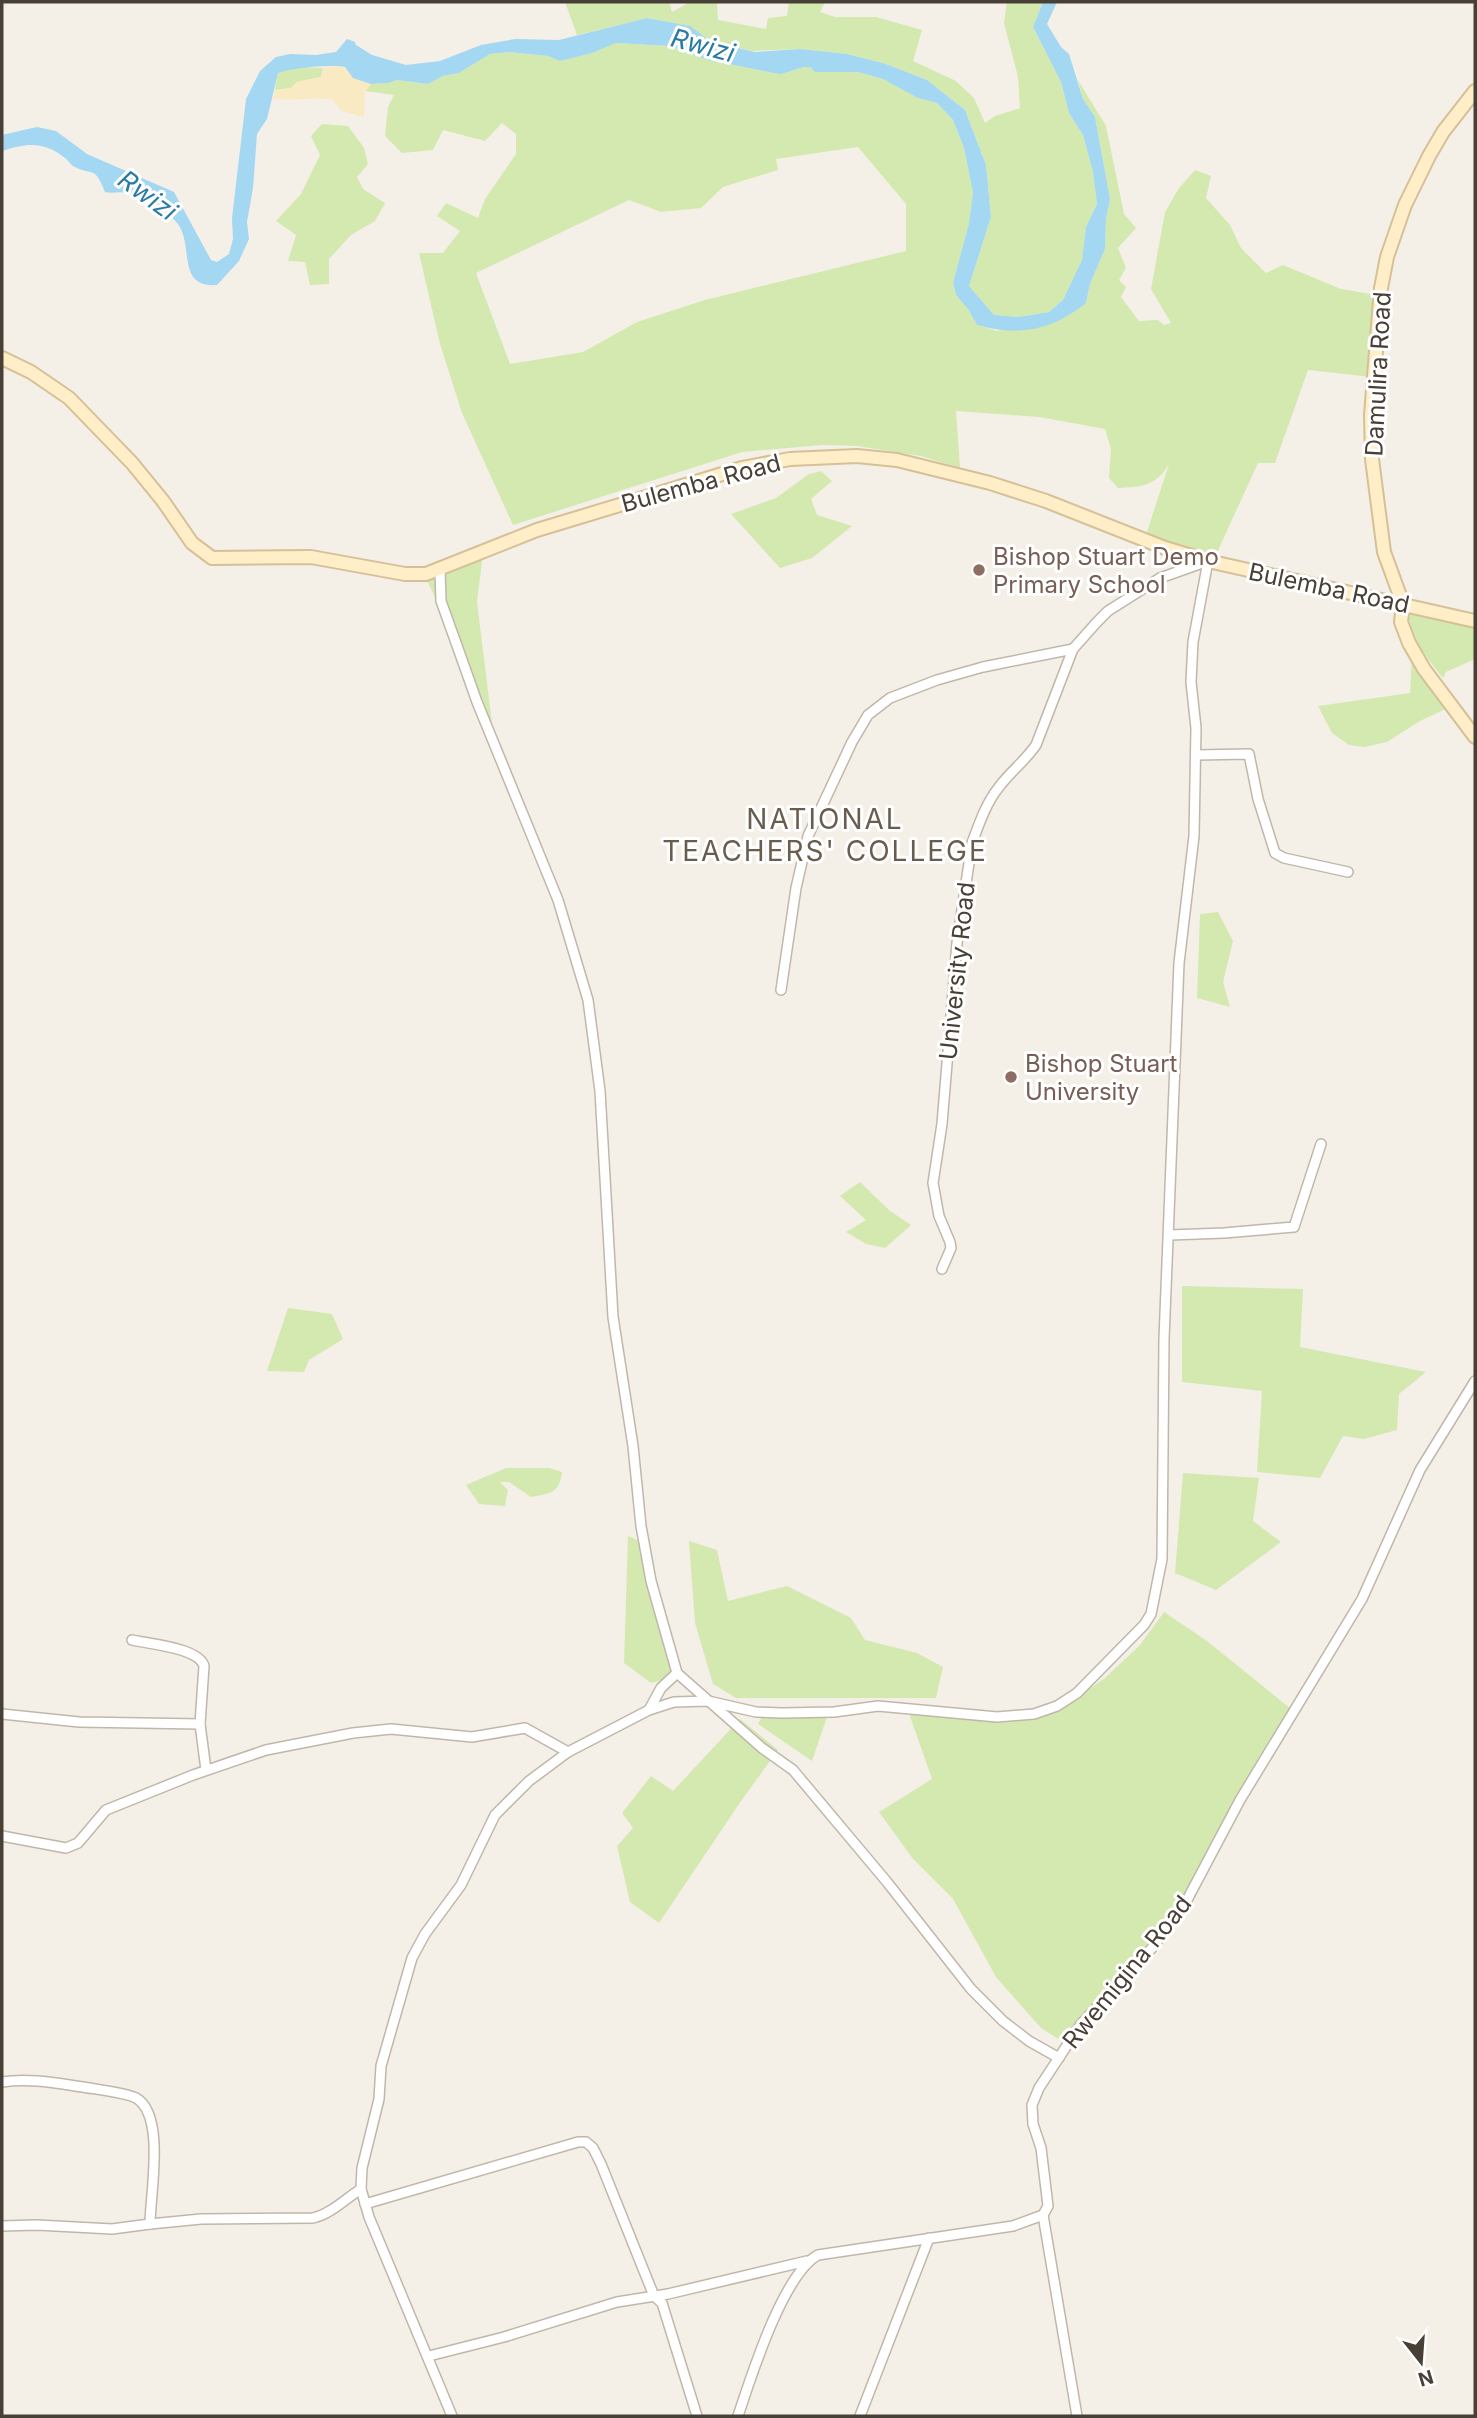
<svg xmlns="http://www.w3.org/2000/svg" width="1477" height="2418" viewBox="0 0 1477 2418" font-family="Inter,sans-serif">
  <rect width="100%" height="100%" fill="#f4f0e8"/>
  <!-- green -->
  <g fill="#d3e9b0" fill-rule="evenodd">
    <polygon points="565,2 669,2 672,12 690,2 714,2 717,3 718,20 766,29 768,18 787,16 789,2 825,2 820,12 835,17 876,17 922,30 913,61 956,81 974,98 985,123 995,116 1020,108 1018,77 1004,23 1007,2 1043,2 1033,27 1061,82 1069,113 1083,135 1093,172 1097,204 1086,227 1082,260 1063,300 1049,312 1019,317 994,315 969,286 991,217 986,165 965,110 927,80 886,64 847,54 800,49 752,51 710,41 689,26 648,18 577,35"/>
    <path d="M616,43l54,3 38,14 71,14c11,-1 20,-8 31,-7l5,5h43l25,7 39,20 15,4 16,17 11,28 9,45 -4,30 -16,60 3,12 12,14 9,16 20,6 89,-28 4,-19 15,-35 1,-30 4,-20 -15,-82 -12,-18 -5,-19 28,46 18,88 12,14 -18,20 8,20 -7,12 7,7 -5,10 18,24 19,-1 6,5 7,-2 -20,-34 14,-77 14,-24 16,-18 16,6 -5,22 24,27 11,23 25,25 17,-8 58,24 36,6 -5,82 -64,-7 -33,93h-17l-43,94 -69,-22 23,-71c-13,22 -27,23 -51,24l-9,-10 2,-29 -6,-20 -66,-12 -83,-6 4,57 -39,-12 -64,-10 -35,-1 -80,7 -229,73 -51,-112 -22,-69 -21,-91h24l17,-22 -23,-15 9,-13 32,15 7,-19 31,-45v-20l-14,-11 -17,18 -42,-11 -10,20 -31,3 -17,-17 3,-29 6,-12 -29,-4 6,-7 17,-1 9,-3 31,4 15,-8 16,-3 31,-19 19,-2 39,4 12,5 32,-8zM858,147l48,57v47l-201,49 -68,22 -54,30 -73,12 -34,-91 153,-73 32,12 40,-4 22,-21 55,-17 -2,-11z"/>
    <polygon points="297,67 323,68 321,77 297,82 291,88 275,90 278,72"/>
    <polygon points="322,124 348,126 364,148 368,164 357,177 363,189 385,203 375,221 351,235 329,259 329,284 310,285 305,262 288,261 296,235 276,221 301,194 320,155 311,136"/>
    <polygon points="821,471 832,481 811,499 817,515 852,526 812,558 780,568 731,514 776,498 809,474"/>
    <polygon points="483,553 477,602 492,723 426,578"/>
    <path d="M1407,607l68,13v39l-29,13 -3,6c-18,-22 -33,-41 -36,-71z"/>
    <polygon points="1412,655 1450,707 1420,721 1387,742 1364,747 1349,745 1332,733 1318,706 1410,693"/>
    <polygon points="1218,912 1233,941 1223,982 1230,1007 1197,998 1200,914"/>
    <polygon points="860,1182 890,1211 911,1225 885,1248 866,1244 846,1232 866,1220 840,1196"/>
    <polygon points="1182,1286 1303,1289 1300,1347 1426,1372 1399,1394 1397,1430 1364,1439 1343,1436 1320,1478 1257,1472 1262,1391 1182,1382"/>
    <polygon points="288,1308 332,1314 343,1339 309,1360 304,1372 267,1371"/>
    <path d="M506,1468h43l13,4c-3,22 -11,21 -31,25l-22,-15h-9l8,8 -3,16 -26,-2 -13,-19z"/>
    <polygon points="1183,1473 1259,1478 1253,1521 1281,1542 1216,1590 1175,1573"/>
    <polygon points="628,1536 644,1543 654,1585 680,1665 670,1678 651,1683 624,1663"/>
    <polygon points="689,1541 717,1550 728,1601 787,1586 851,1618 865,1640 917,1653 943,1667 936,1698 736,1698 713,1684 695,1623"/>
    <polygon points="1164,1612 1207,1641 1296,1713 1223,1837 1195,1898 1068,2045 1041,2028 996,1977 953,1899 913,1859 879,1812 932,1779 906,1705 1000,1715 1051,1711 1070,1702 1105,1678 1140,1645"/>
    <polygon points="829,1711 812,1761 758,1724 763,1715"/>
    <polygon points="740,1719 778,1750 741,1801 659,1923 630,1902 617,1846 633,1828 622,1813 651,1776 673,1791"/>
  </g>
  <!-- sand -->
  <path fill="#f9eac3" d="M337,65c13,3 22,14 34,19l-6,8 -1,25 -23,-6 -9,-12c-20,-2 -39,2 -59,0l2,-9 16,-2 6,-6 24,-5 2,-9z"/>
  <!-- water -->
  <path fill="#a3d7f2" d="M1043,2h14l-10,22 14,23 8,7 14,45 12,18 15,82 -4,20 -1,30 -15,35 -4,19c-33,27 -68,34 -109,22l-9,-16 -12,-14 -3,-12 16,-60 4,-30 -9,-45 -11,-28 -16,-17 -19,-5 -35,-19 -25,-7h-43l-5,-5c-11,-1 -20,6 -31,7l-71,-14 -38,-14 -54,-3 -24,10 -32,8 -12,-5 -39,-4 -19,2 -31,19 -16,3 -15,8 -31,-4 -9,3 -17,1 -18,-6 -8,-11c-11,-3 -56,1 -67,6l-11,46 -10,15 -4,54 -6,34 2,17 -10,22 -22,24c-41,3 -23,-39 -39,-61 -12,-15 -34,-26 -52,-31 -7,-2 -13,1 -21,-1 -11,-28 -12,-15 -32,-26 -3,-2 -5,-6 -8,-8 -21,-17 -39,-15 -63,-7v-16l35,-8 19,4 31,23 87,38 37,68 6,2 12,-8 4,-15 -1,-21 14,-119 14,-28 16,-14 14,-3 26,1 20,-3 11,-13 8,3 1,3 16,10 34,10 34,-4 41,-16 34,-6 44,1 88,-22 43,8 20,15 45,11 45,-3 47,5 39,10 41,16 38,30 21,55 5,52 -22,69 25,29 25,2 30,-5 14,-12 19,-40 4,-33 11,-23 -4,-32 -10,-37 -14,-22 -8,-31 -28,-55z"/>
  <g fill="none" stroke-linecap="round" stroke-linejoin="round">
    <defs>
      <g id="street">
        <polyline points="440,570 441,601 460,654 477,702 558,900 588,1000 600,1091 613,1317 633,1446 641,1526 651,1581 677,1673 762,1748 793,1770 887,1882 971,1989 1003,2021 1029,2041 1059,2058"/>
        <polyline points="1196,755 1249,754 1258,799 1275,853 1284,858 1348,872"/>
        <polyline points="781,990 796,888 808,836 852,742 868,715 890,698 937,680 983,667 1073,649"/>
        <polyline points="1170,1235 1224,1233 1294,1227 1321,1144"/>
        <path d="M132,1640c18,4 67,8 72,26l-4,58"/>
        <polyline points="649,1710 661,1688 677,1673"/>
        <polyline points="2,1714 79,1722 200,1724 206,1770"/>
        <polyline points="2,1836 66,1848 78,1843 106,1810 193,1775 266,1750 353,1733 391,1729 472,1737 525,1728 568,1752"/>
        <path d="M2,2082c27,-4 53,1 81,5 11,2 44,6 53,11 30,17 14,97 14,126l51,-5 112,-1c18,-4 32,-19 48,-29"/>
        <polyline points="365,2204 578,2142 586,2142 593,2148 601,2164 654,2296 662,2303 697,2416"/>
        <polyline points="1043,2215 1077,2416"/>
        <polyline points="2,2226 37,2225 112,2229 150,2224"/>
        <polyline points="429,2356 504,2337 617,2302 668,2294 807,2261"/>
        <path d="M452,2416l-83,-199 -8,-28 1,-21 17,-69 2,-33 31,-108 13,-24 36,-49 34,-70 34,-34 39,-29 81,-42 25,-8 34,-1 48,11 26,1 52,-1 44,-6 119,11 37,-3 23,-8 20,-13 67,-68 7,-11 11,-55 2,-220 15,-376 15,-127 2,-108 -5,-46 2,-40 15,-81 -48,17 -52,33 -11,11 -24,27 -37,96c-11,16 -26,27 -37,42 -13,16 -20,37 -27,56l-15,100 -15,181 -9,59 6,33 11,26 1,6 -9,21"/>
        <path d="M738,2416c13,-39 45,-142 80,-161l195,-29 30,-11 5,-9 -7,-58 -8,-24 -1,-19 7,-17 42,-64 71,-76 35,-48 53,-100 122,-201 58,-129 55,-89"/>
        <polyline points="860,2416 929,2238"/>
      </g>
      <g id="secondary">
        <polyline points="1475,91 1443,132 1429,156 1405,205 1387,257 1381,288 1371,415 1372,459 1384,552 1403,604 1401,622 1409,643 1424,669 1475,737"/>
        <polyline points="2,358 31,372 69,398 132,463 163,501 192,543 212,558 311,557 405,574 426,574 537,530 742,468 790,459 857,456 897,460 990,483 1046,501 1165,548 1208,561 1475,621"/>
      </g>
    </defs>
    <!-- street casing -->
    <use href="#street" stroke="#c0b7aa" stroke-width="12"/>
    <!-- secondary casing -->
    <use href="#secondary" stroke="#d5c097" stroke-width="16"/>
    <!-- street -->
    <use href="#street" stroke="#fff" stroke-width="9"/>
    <!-- secondary -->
    <use href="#secondary" stroke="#ffeec7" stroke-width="12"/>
  </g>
  <!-- markers -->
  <g fill="#8d6e63" stroke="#fff" stroke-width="2.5">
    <circle cx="979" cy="570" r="7"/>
    <circle cx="1011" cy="1077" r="7"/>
  </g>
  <g text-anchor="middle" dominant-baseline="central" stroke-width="6" stroke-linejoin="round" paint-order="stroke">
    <!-- street labels -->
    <g font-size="24" fill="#484036" stroke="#fff">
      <text transform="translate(1378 374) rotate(-87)">Damulira Road</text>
      <text transform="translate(701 483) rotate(-15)">Bulemba Road</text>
      <text transform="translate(1329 588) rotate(12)">Bulemba Road</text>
      <text transform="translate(957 971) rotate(-84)">University Road</text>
      <text transform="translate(1127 1972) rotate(-51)">Rwemigina Road</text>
    </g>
    <!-- education labels -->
    <g font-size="24" fill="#785e54" stroke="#fff" text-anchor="start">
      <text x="993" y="556">Bishop Stuart Demo<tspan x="993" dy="28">Primary School</tspan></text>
      <text x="1025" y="1063">Bishop Stuart<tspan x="1025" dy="28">University</tspan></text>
    </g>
    <!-- water labels -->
    <g font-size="26" font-style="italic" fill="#2a7aa6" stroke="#fff">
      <text transform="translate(703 45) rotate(15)">Rwizi</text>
      <text transform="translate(148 195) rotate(36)">Rwizi</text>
    </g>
    <!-- quarter labels -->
    <g font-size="28" letter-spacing="2" fill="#6b5d4d" stroke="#fff">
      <text x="825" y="819">NATIONAL<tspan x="825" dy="32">TEACHERS' COLLEGE</tspan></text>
    </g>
  </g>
  <!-- border -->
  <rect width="1477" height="2418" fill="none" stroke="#484036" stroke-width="7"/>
  <!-- north arrow -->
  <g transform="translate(1421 2362) rotate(163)" stroke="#ffffff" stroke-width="5" paint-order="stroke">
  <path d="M0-5L12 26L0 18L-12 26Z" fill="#484036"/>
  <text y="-10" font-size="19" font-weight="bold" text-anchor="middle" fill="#484036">N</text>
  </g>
</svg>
